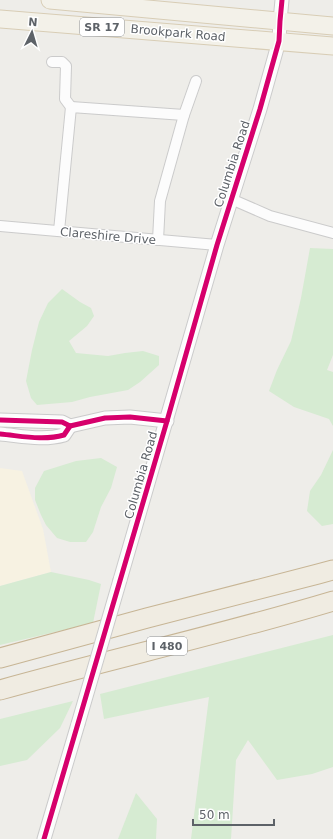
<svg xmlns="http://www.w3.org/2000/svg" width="333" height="839" viewBox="0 0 333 839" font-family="'DejaVu Sans',sans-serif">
  <rect width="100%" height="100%" fill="#eeede9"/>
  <!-- commercial -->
  <polygon fill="#f7f2e2" points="0,468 22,471 43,529 51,572 0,586"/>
  <!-- green -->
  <g fill="#d6ebd2">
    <polygon points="310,248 333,249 333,355 327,370 333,372 333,426 329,419 294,407 269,391 277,370 291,341 301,298"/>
    <polygon points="62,289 80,302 91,308 94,316 87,326 69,341 76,353 108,356 125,353 143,351 159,356 159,365 140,382 128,390 90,397 72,402 37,405 31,398 26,381 32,350 39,322 48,303"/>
    <polygon points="333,450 333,524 322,526 307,511 310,491 321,475"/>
    <polygon points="101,458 117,467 111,488 101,507 93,532 86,542 70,542 57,538 46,525 41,515 35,500 35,488 44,471 76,461"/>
    <polygon points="51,572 89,580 101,584 93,623 0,645 0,586"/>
    <polygon points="333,635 333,767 312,774 277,780 248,740 236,760 231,839 191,839 209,697 104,719 100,694"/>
    <polygon points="73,701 60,728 27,760 0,766 0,719"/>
    <polygon points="136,793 157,819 156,839 118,839"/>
  </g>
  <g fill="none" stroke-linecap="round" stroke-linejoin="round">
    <defs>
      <g id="minor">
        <polyline points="52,62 62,62 66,66 65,99 71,107"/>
        <polyline points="231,199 270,216 333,233"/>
        <polyline points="0,226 217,245"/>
        <polyline points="59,231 71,107 184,115"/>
        <polyline points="158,240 160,201 184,115 196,81"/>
      </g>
      <g id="tertiary">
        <polyline points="0,420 62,422 70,426 105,418 130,417 167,421"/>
        <path d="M0,434c22,2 43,7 64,1l6,-9"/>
        <polyline points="120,580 217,245 260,109 274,59 279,41 280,21 282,0"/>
        <polyline points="44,839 78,724"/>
      </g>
      <g id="primary">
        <polyline points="50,0 333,26"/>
        <polyline points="0,19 333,46"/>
      </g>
      <g id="motorway">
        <polyline points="0,658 147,618 318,574 333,570"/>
        <path d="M0,690c111,-31 223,-56 333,-89"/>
      </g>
    </defs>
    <!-- minor casing -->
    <use href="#minor" stroke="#cbcbcb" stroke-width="12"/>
    <!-- tertiary casing -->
    <use href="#tertiary" stroke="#cbcbcb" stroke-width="15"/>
    <!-- primary casing -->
    <use href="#primary" stroke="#d8cdb5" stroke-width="19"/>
    <!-- motorway casing -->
    <use href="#motorway" stroke="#c7b595" stroke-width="21"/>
    <!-- minor -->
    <use href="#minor" stroke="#fcfcfc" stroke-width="10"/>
    <!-- tertiary -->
    <use href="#tertiary" stroke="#fcfcfc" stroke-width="13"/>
    <!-- primary -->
    <use href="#primary" stroke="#f3f1e9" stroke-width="17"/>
    <!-- motorway -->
    <use href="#motorway" stroke="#f0ece2" stroke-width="19"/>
    <defs>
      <polyline id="tertiary-bridge" points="78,724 120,580"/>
    </defs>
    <!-- tertiary-bridge casing -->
    <use href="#tertiary-bridge" stroke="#cbcbcb" stroke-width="15" stroke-linecap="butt"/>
    <!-- tertiary-bridge -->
    <use href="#tertiary-bridge" stroke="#fcfcfc" stroke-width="13"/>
    <defs>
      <g id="cycleway">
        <polyline points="0,420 62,422 70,426 105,418 130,417 167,421"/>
        <path d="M0,434c22,2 43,7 64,1l6,-9"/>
        <polyline points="44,839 167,421 217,245 260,109 279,41 280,21 282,0"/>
      </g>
    </defs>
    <!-- cycleway casing -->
    <use href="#cycleway" stroke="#fff" stroke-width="8"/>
    <!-- cycleway -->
    <use href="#cycleway" stroke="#d6006c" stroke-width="5"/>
  </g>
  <g text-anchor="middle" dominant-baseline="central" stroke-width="3" stroke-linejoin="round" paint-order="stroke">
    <!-- shield labels -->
    <g fill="#fff" stroke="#8e9195" stroke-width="1">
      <rect x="80" y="18" width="44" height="18" rx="3"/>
      <rect x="147" y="637" width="40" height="18" rx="3"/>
    </g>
    <g font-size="11" font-weight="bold" fill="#5d6268">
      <text x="102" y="27">SR 17</text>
      <text x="167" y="646">I 480</text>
    </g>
    <!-- street labels -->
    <g font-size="12" fill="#5d6268" stroke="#fff">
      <text transform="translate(178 33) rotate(5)">Brookpark Road</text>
      <text transform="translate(232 164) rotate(-72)">Columbia Road</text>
      <text transform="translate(108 236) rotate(5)">Clareshire Drive</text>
      <text transform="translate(141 475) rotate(-74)">Columbia Road</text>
    </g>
  </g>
  <!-- north arrow -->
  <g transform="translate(32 32) rotate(5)" stroke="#ffffff" stroke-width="3" paint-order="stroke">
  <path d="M0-3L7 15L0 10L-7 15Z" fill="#5d6268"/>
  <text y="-6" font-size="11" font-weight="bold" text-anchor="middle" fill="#5d6268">N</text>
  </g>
  <!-- scale -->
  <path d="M193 819v6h81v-6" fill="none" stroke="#5d6268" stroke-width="2"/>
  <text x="199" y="819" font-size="12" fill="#5d6268" stroke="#ffffff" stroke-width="3" paint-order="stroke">50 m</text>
</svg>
